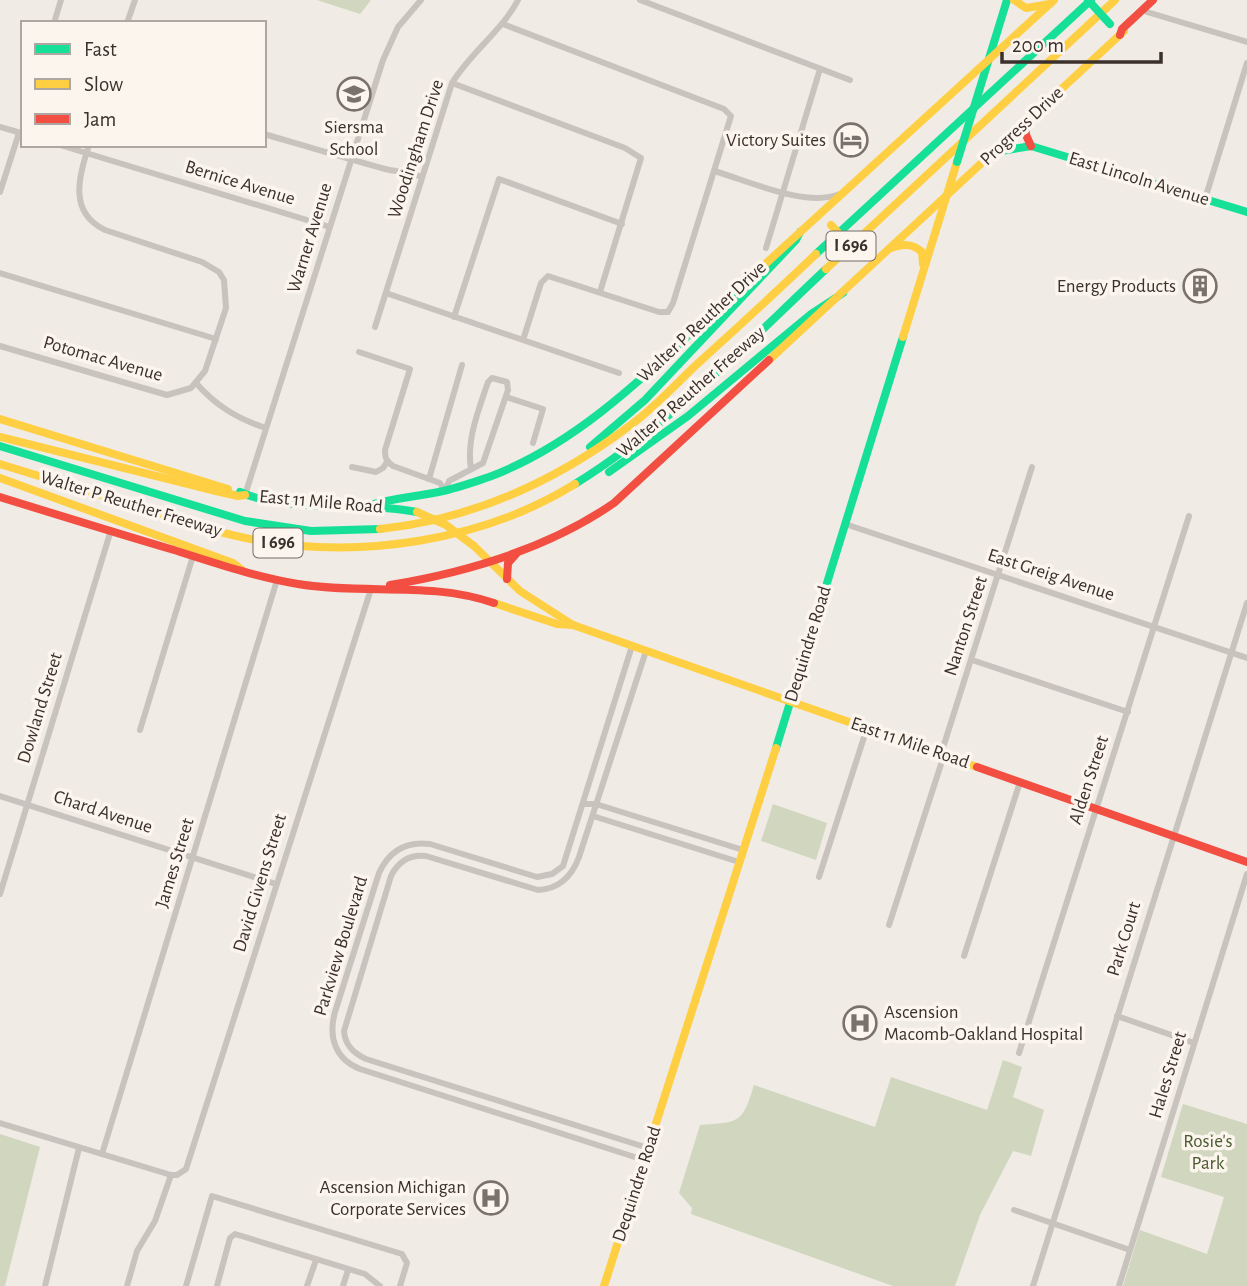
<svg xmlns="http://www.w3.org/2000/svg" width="1247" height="1286" viewBox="0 0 1247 1286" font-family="'Alegreya Sans',sans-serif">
  <rect width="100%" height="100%" fill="#f0ebe5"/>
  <!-- green -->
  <g fill="#d1d6bf">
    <polygon points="317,0 371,0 360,14"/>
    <polygon points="773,804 827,823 816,860 761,841"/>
    <path d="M1003,1060l19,7 -9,30 31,13 -13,46 -18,-5 -33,64 -25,71h-62l-202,-72 1,-6 -13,-15 21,-68c40,-3 42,-1 54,-40l121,42 16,-50 96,33z"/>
    <polygon points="1183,1104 1247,1124 1247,1286 1123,1286 1140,1230 1207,1254 1224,1197 1161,1177"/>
    <polygon points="0,1134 40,1147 5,1286 0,1286"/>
  </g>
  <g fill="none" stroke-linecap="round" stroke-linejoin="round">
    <!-- street -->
    <g stroke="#c9c3be" stroke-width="6">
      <polyline points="640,0 850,80"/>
      <polyline points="1147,12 1247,42"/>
      <polyline points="54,23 61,0"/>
      <polyline points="127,23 135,0"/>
      <polyline points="503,24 724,109 731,116 673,303 668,312 659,312 548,276 541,283 523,340"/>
      <polyline points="452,83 625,148 641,158 600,292"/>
      <polyline points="0,127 21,133"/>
      <path d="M264,134c41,12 81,24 121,35 13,3 25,3 37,8"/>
      <polyline points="60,145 330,227"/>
      <path d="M714,171c35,10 92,37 126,23"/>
      <polyline points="0,192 19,133"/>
      <polyline points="1205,199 1247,63"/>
      <polyline points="766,248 820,69"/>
      <polyline points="0,273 216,339"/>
      <polyline points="386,293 619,373"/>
      <polyline points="454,317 499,179 622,224"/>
      <path d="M375,327l77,-244c19,-31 49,-51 66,-83"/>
      <path d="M0,346l167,49 24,-7 14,-17 21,-63 -2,-28 -5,-8 -17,-10 -97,-32c-37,-18 -26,-53 -16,-85"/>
      <path d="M359,352l51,17 -25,81c0,8 1,11 8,16l47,17 5,8 4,-10 34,-18 1,-3 24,-70 -1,-8 -15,-4 -4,4c-9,27 -22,58 -17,87"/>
      <path d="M196,383c20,23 42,36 70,45"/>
      <polyline points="506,397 543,409 533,443"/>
      <polyline points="352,467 376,472 383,468 387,462"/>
      <polyline points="429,479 462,365"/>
      <polyline points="245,495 383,60 398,27 421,0"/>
      <polyline points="845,524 1247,658"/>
      <path d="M632,646l-69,220 -11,8 -15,3 -107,-33c-24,-3 -41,7 -51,29l-44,139c-7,25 0,47 25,57l284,91"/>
      <path d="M646,651l-67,206c-7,19 -20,32 -41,33l-112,-34c-17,-2 -28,6 -35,20l-47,155c1,14 9,22 22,28l282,89"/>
      <polyline points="972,660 1128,712"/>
      <polyline points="140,730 193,556"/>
      <polyline points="941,754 1032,467"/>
      <polyline points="0,796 276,884"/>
      <polyline points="583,804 596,804 743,850"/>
      <polyline points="593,816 739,862"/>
      <polyline points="819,877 867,728"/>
      <polyline points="0,894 111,530"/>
      <polyline points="889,925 944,755"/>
      <polyline points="964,956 1020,782"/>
      <polyline points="1117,1016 1194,1043"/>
      <polyline points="1019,1053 1189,516"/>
      <polyline points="0,1123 171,1175 177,1175 186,1169 371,589"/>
      <polyline points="102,1154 277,580"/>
      <polyline points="1014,1210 1130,1250"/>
      <polyline points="45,1286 79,1148"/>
      <polyline points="127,1286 137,1251 155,1221 171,1175"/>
      <polyline points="186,1286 212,1196 402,1254 407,1263 400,1286"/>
      <polyline points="217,1286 230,1238 235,1234 365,1274 380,1286"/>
      <polyline points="307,1286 316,1260"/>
      <polyline points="343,1286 348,1270"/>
      <polyline points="1033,1286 1247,603"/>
      <polyline points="1119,1286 1247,874"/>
    </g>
    <!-- fast -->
    <g stroke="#16e098" stroke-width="8">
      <polyline points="979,91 1007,0"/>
      <polyline points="995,152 1031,146 1247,212"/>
      <polyline points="816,254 1091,0"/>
      <polyline points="0,446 245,521 311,531 380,529"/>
      <polyline points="590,447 645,400 796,240 800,232"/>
      <polyline points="609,472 688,416 811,314 843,293"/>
      <path d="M575,484c94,-58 171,-140 251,-215"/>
      <path d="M240,492c46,21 124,9 177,20"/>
      <path d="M370,505c21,-6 42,-8 63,-12 19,-3 38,-10 56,-16 99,-37 173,-119 250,-189"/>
      <polyline points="776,748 903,337"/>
    </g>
    <!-- slow -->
    <g stroke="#ffcf43" stroke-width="8">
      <polyline points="1014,0 1026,8 1050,4"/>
      <path d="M891,248c12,-4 21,-5 31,4l1,12"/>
      <polyline points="826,269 1115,0"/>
      <polyline points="739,288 1054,0"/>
      <polyline points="903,337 957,162"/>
      <polyline points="769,360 1124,31"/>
      <polyline points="0,419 228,489"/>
      <polyline points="0,437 216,491 238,496 245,495"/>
      <path d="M0,464c48,15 95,29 143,44 37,12 74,25 113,32 106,19 227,1 319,-56"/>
      <polyline points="0,478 233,563 242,570"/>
      <path d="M380,529c94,-10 178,-49 252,-105 23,-17 43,-39 63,-58 41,-37 81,-74 121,-112"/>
      <polyline points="474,546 520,591 573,625"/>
      <polyline points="494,603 557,624 573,625 977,767"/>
      <polyline points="604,1286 776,748"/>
    </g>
    <!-- jam -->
    <g stroke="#f24e42" stroke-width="8">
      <polyline points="1120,35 1122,29 1153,0"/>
      <polyline points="1025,123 1026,135 1031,146"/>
      <path d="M0,497c58,18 116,36 174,53 41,13 82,27 124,34 67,11 132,-3 196,19"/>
      <polyline points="507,579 508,563 516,554"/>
      <path d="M390,585c78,-13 159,-37 224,-82l155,-143"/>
      <polyline points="977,767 1247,862"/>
    </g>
    <!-- fast-bridge -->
    <g stroke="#16e098" stroke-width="8">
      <polyline points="1088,0 1110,24"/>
      <polyline points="957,162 979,91"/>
    </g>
    <!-- slow-bridge -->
    <g stroke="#ffcf43" stroke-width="8">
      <polyline points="831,225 859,255"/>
      <polyline points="417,512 446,525 474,546"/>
    </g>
  </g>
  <!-- icons -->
  <defs>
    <symbol id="school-ring" viewBox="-11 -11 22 22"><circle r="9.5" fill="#fbf5ee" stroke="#7a716c" stroke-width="1.5"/><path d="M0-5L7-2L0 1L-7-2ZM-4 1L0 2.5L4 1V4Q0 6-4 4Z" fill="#7a716c"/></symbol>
    <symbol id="hotel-ring" viewBox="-11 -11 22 22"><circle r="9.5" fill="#fbf5ee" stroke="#7a716c" stroke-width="1.5"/><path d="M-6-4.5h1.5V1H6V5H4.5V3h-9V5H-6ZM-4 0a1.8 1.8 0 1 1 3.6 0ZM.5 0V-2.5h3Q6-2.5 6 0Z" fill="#7a716c"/></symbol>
    <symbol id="building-ring" viewBox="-11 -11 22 22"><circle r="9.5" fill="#fbf5ee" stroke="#7a716c" stroke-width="1.5"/><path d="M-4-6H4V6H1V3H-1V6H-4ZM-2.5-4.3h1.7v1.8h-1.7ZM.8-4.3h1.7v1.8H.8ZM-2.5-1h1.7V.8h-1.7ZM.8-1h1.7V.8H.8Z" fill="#7a716c"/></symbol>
    <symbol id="hospital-ring" viewBox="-11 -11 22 22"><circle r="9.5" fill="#fbf5ee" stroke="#7a716c" stroke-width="1.5"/><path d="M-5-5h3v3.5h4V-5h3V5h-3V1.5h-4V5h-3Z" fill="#7a716c"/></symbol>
  </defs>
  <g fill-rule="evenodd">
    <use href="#school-ring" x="335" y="75" width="38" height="38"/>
    <use href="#hotel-ring" x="832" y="121" width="38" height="38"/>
    <use href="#building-ring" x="1181" y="267" width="38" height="38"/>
    <use href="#hospital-ring" x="841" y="1004" width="38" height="38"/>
    <use href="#hospital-ring" x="472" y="1179" width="38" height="38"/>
  </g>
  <g text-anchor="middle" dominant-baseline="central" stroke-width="7" stroke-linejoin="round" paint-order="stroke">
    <!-- shield labels -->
    <g fill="#fbf5ee" stroke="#756b66" stroke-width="2">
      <rect x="826.5" y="231.5" width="49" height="29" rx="5"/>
      <rect x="253.5" y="528.5" width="49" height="29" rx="5"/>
    </g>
    <g font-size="18" font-weight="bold" fill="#3b302b">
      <text x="851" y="246">I 696</text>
      <text x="278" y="543">I 696</text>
    </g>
    <!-- street labels -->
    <g font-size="19" fill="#3b302b" stroke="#fbf5ee">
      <text transform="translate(1022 126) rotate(-43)">Progress Drive</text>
      <text transform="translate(416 149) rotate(-72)">Woodingham Drive</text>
      <text transform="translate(1139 179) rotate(17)">East Lincoln Avenue</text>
      <text transform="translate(240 183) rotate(17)">Bernice Avenue</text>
      <text transform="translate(310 238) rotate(-73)">Warner Avenue</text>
      <text transform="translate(702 322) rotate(-43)">Walter P Reuther Drive</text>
      <text transform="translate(103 359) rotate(16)">Potomac Avenue</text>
      <text transform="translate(691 392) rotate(-41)">Walter P Reuther Freeway</text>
      <text transform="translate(321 502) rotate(5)">East 11 Mile Road</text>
      <text transform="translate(131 504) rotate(17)">Walter P Reuther Freeway</text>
      <text transform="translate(1051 575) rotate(18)">East Greig Avenue</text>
      <text transform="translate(966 626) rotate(-72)">Nanton Street</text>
      <text transform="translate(808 644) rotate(-73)">Dequindre Road</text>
      <text transform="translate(40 708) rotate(-73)">Dowland Street</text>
      <text transform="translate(910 743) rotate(19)">East 11 Mile Road</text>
      <text transform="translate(1089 780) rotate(-72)">Alden Street</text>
      <text transform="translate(103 812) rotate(18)">Chard Avenue</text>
      <text transform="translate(175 863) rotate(-73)">James Street</text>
      <text transform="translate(260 883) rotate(-73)">David Givens Street</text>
      <text transform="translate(1124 939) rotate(-73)">Park Court</text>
      <text transform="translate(341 946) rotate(-73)">Parkview Boulevard</text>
      <text transform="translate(1168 1075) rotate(-73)">Hales Street</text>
      <text transform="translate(637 1184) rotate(-72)">Dequindre Road</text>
    </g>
    <!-- poi labels -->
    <g font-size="19" fill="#3b302b" stroke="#fbf5ee" text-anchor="end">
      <text x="354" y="127" text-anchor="middle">Siersma<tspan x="354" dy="22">School</tspan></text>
      <text x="826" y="140">Victory Suites</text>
      <text x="1176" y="286">Energy Products</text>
      <text x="884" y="1012" text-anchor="start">Ascension<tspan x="884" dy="22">Macomb-Oakland Hospital</tspan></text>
      <text x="466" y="1187">Ascension Michigan<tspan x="466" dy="22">Corporate Services</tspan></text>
    </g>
    <!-- park labels -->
    <g font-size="19" fill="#4a5a2e" stroke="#fbf5ee">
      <text x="1208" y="1141">Rosie's<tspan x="1208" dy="22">Park</tspan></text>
    </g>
  </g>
  <!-- legend -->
  <rect x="21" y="21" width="245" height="126" fill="#fbf5ee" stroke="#aea6a0" stroke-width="2"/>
  <rect x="35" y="44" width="35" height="10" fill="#16e098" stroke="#aea6a0" stroke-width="2"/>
  <text x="84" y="56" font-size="21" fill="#3b302b">Fast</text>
  <rect x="35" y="79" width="35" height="10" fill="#ffcf43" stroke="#aea6a0" stroke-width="2"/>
  <text x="84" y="91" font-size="21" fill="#3b302b">Slow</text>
  <rect x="35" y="114" width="35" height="10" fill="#f24e42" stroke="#aea6a0" stroke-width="2"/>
  <text x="84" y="126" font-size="21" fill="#3b302b">Jam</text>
  <!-- scale -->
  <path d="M1002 52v10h159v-10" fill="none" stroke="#3b302b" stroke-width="3.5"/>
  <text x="1012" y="52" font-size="21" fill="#3b302b" stroke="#fbf5ee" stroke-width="5" paint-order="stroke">200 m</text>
</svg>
